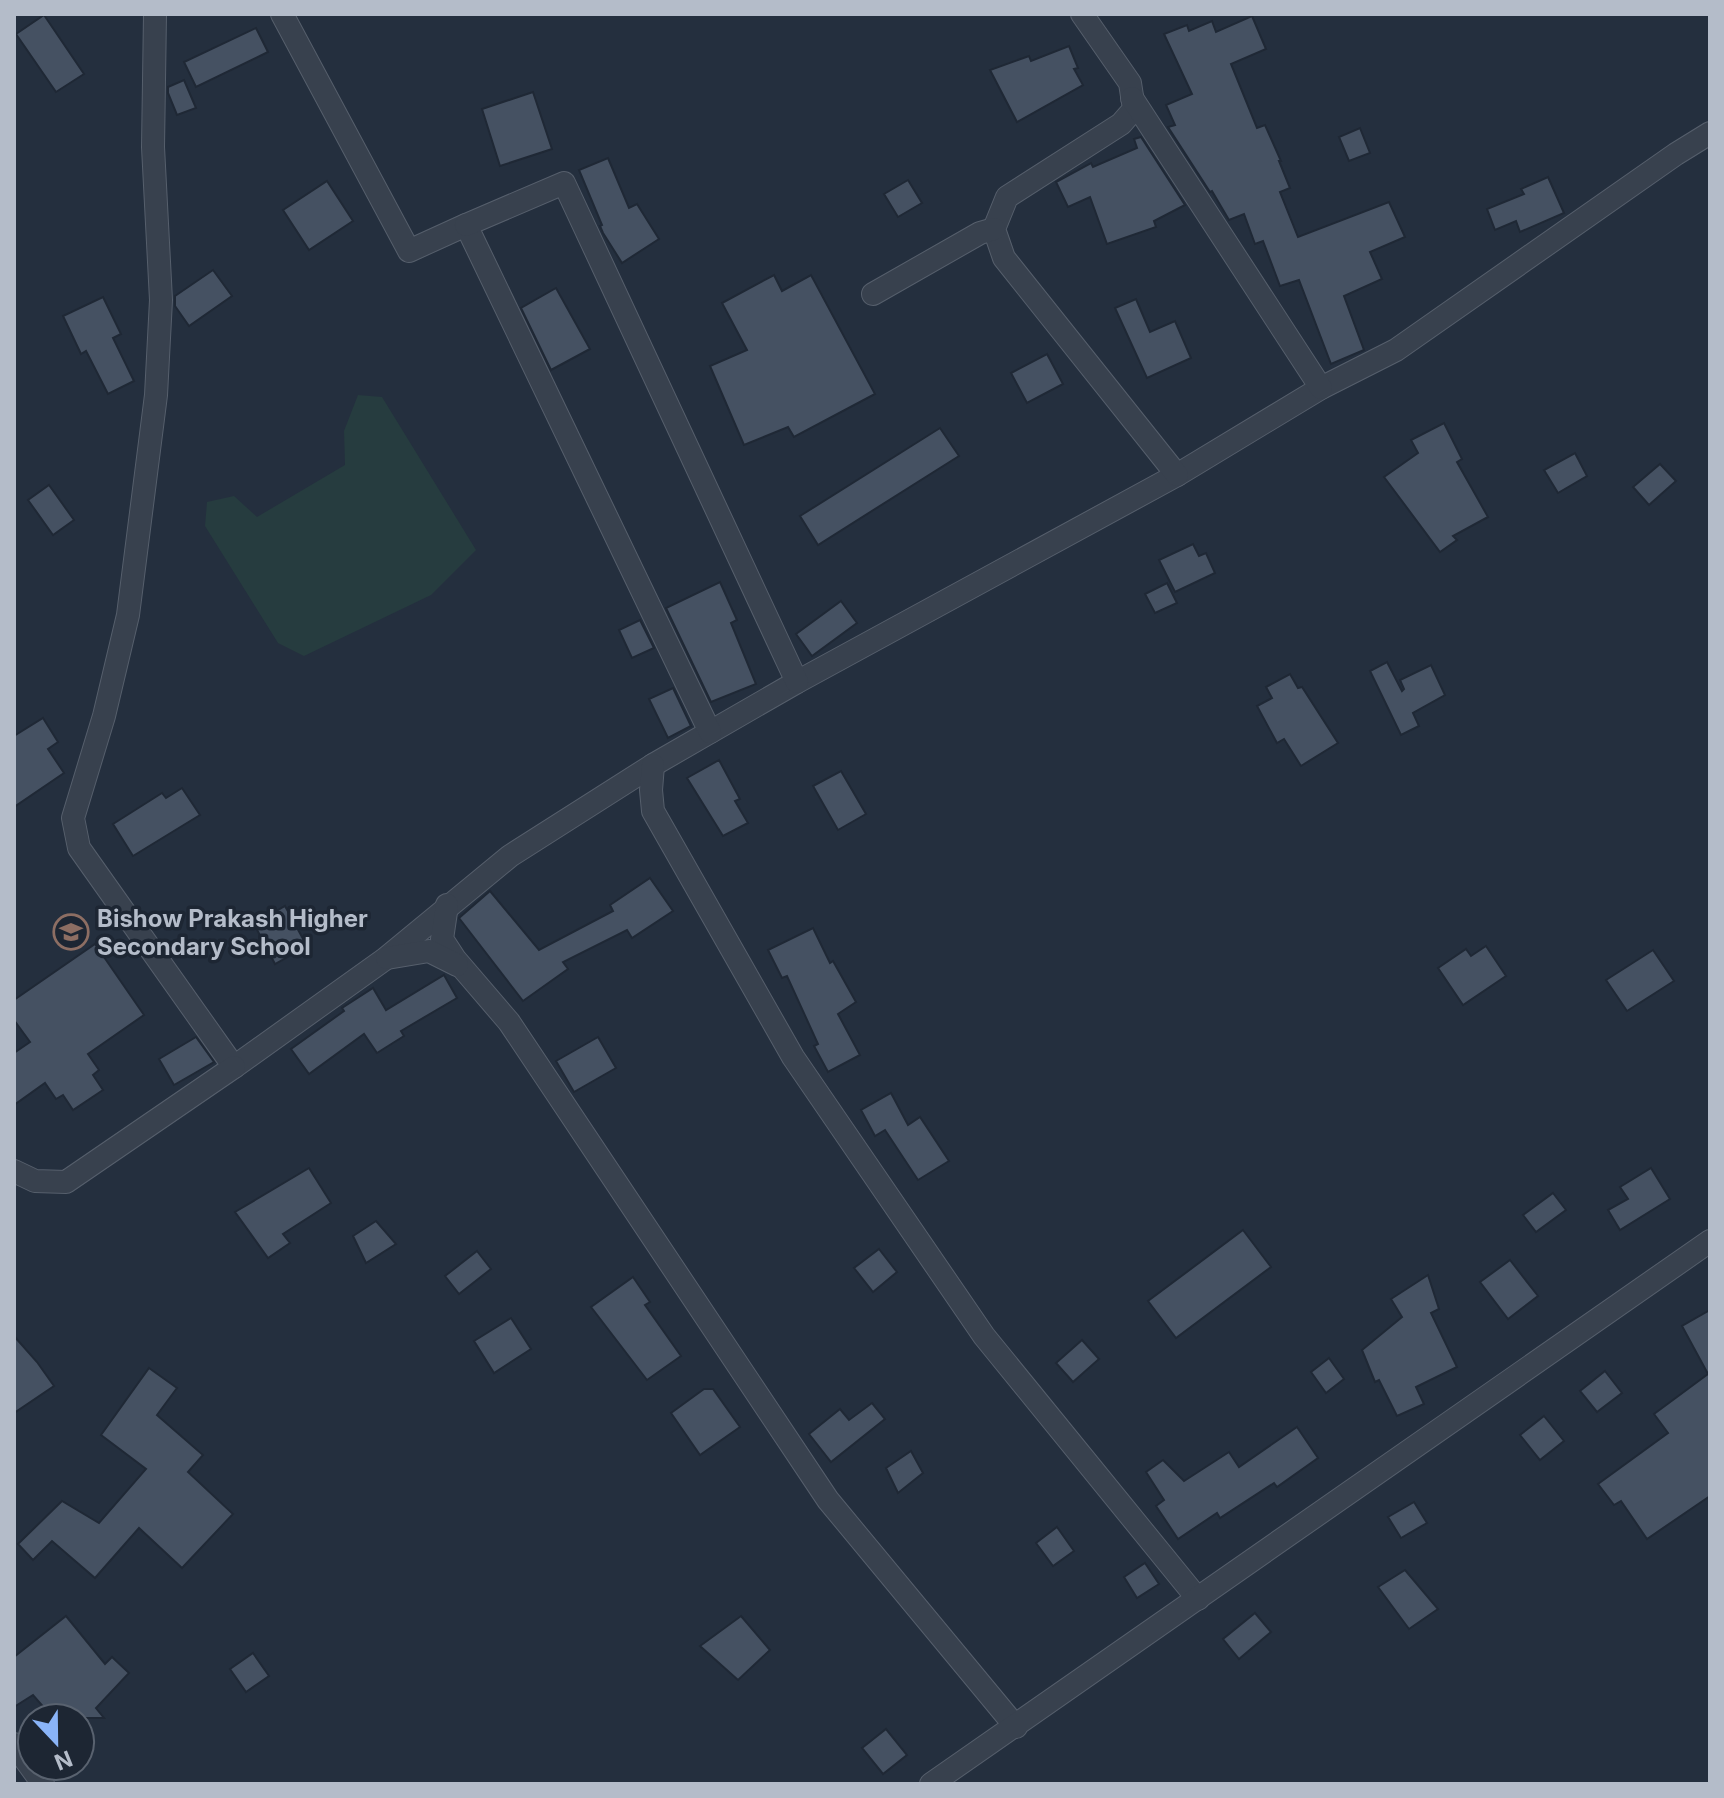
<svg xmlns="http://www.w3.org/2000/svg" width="1724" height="1798" viewBox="0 0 1724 1798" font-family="Inter,sans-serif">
  <rect width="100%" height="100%" fill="#242f3e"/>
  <!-- green -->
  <polygon fill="#263c3f" points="358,395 382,397 476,550 431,595 304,656 278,643 205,526 207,502 234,496 257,517 345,465 344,431"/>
  <!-- building -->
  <g fill="#455162" stroke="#1f2835" stroke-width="2">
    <polygon points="44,15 84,74 56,92 16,34"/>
    <polygon points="1252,16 1266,49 1231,64 1257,128 1265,125 1281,161 1279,161 1290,188 1280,192 1298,237 1389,202 1405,237 1370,252 1382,279 1344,296 1364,350 1331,364 1299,280 1280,286 1263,241 1255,244 1244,214 1229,220 1212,191 1210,192 1168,127 1175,125 1166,105 1192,94 1164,34 1187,25 1189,31 1212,21 1216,32"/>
    <polygon points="256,28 268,52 196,87 184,62"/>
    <polygon points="1069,46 1078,68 1074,69 1083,85 1017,122 990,70 1029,56 1031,61"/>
    <polygon points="184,80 196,108 177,115 168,93 168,87"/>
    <polygon points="533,92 552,149 500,166 482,109"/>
    <polygon points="1360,128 1370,153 1349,161 1339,137"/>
    <polygon points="1141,137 1185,205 1154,221 1156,227 1107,244 1090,197 1068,207 1056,182 1091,163 1093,167 1137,148 1134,139"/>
    <polygon points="608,158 629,208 637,204 659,239 622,263 603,233 600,226 602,225 579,170"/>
    <polygon points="1548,177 1564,213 1520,232 1516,221 1495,230 1487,209 1524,194 1521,189"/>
    <polygon points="908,180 922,203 898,217 884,194"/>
    <polygon points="327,181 353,221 309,250 283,210"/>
    <polygon points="213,270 232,296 189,326 175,306 175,296"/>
    <polygon points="774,275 782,291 811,275 875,394 794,437 788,427 744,445 710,366 747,350 722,303"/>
    <polygon points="556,288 590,349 551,370 521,308"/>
    <polygon points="103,297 121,334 113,338 134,381 108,394 86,351 81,354 63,316"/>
    <polygon points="1136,299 1150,332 1175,321 1191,358 1147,378 1115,308"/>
    <polygon points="1047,354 1063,384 1027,403 1011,373"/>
    <polygon points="1444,423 1462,459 1457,462 1488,517 1453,536 1457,540 1440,552 1384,477 1418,453 1411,440"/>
    <polygon points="940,428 959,456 818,545 800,516"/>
    <polygon points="1575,453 1587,476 1558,493 1544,470"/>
    <polygon points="1660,464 1676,481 1649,505 1633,487"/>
    <polygon points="49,485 74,520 53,535 28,500"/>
    <polygon points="1193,544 1199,556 1206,553 1215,573 1175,592 1159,560"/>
    <polygon points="720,582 737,620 731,623 756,684 711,702 666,608"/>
    <polygon points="1167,583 1177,603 1155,613 1145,594"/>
    <polygon points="841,601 857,623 812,656 796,634"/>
    <polygon points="640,620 654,648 632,658 619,630"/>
    <polygon points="1387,662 1402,691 1404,689 1400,680 1431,665 1445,695 1413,713 1419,726 1401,735 1370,671"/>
    <polygon points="1290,674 1298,688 1302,687 1338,743 1301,766 1284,739 1277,743 1257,706 1272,698 1266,687"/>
    <polygon points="673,688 691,726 668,738 649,699"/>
    <polygon points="43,718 58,742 48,749 64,773 14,807 14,736"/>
    <polygon points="719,760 740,799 735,801 748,823 723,836 687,778"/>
    <polygon points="841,771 866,814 838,830 813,786"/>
    <polygon points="182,788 200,815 133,856 113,824 162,793 166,798"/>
    <polygon points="650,878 673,911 632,938 627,930 563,962 568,969 523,1001 459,918 490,891 539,950 613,911 610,905"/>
    <polygon points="285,906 307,946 275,964 254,924"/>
    <polygon points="813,928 830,963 833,961 856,1002 838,1014 860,1055 828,1072 814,1046 818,1044 787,976 782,978 768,950"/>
    <polygon points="95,944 144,1015 88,1054 99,1070 93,1075 103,1090 73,1110 63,1095 56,1099 45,1083 14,1105 14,1053 30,1042 14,1020 14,1000"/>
    <polygon points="1486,946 1506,976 1463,1005 1438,968 1466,949 1471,956"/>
    <polygon points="1653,950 1674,981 1627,1011 1606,980"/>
    <polygon points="444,975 457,998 401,1031 404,1036 377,1053 364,1034 309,1074 291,1049 344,1011 342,1008 373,988 386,1010"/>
    <polygon points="196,1037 214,1062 174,1085 159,1059"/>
    <polygon points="598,1037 616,1068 574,1092 556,1061"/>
    <polygon points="891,1093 908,1125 920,1117 949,1161 918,1180 885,1130 875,1136 861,1110"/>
    <polygon points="309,1168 331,1203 283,1234 290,1243 268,1258 235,1212"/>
    <polygon points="1651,1168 1670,1199 1620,1230 1608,1210 1628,1199 1620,1187"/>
    <polygon points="1553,1193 1566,1210 1536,1232 1523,1215"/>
    <polygon points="376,1221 396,1244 366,1263 353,1236"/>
    <polygon points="1243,1230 1271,1267 1176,1338 1148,1301"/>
    <polygon points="879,1249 897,1272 873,1292 854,1268"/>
    <polygon points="477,1251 491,1269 459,1294 445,1276"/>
    <polygon points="1510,1260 1538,1296 1508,1319 1480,1282"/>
    <polygon points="1428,1275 1439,1309 1431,1313 1457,1367 1416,1387 1424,1404 1397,1416 1379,1380 1375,1382 1362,1350 1402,1317 1391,1299"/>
    <polygon points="633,1277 650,1302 645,1305 681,1356 647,1380 591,1307"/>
    <polygon points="1710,1310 1710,1496 1647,1539 1621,1501 1614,1505 1598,1484 1668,1433 1654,1414 1708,1374 1682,1326"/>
    <polygon points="511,1318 531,1349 494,1373 474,1341"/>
    <polygon points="14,1336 37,1362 54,1386 14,1413"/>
    <polygon points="1082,1340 1099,1359 1073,1382 1056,1363"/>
    <polygon points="1329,1358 1344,1379 1326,1393 1311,1372"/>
    <polygon points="149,1368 177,1388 157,1415 203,1455 188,1472 233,1514 182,1568 139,1528 95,1578 52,1541 33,1560 18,1544 62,1501 99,1523 146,1469 101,1435"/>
    <polygon points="1605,1371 1622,1393 1597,1412 1580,1391"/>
    <polygon points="704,1389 713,1389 740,1427 700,1455 671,1413"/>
    <polygon points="872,1403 885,1419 831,1462 809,1434 840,1409 849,1420"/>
    <polygon points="1544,1416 1564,1441 1540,1460 1520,1435"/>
    <polygon points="1297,1427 1318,1458 1277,1487 1274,1483 1220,1518 1217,1513 1178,1539 1156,1506 1164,1500 1146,1472 1163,1460 1184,1481 1229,1452 1239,1467"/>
    <polygon points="911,1451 923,1473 898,1493 886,1468"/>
    <polygon points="1414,1502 1427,1523 1401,1538 1388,1517"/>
    <polygon points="1057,1527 1074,1551 1053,1566 1036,1543"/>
    <polygon points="1145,1563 1159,1584 1137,1598 1124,1577"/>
    <polygon points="1405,1570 1438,1609 1409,1629 1378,1587"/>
    <polygon points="1255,1613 1271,1632 1239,1659 1223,1639"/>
    <polygon points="66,1616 105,1664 112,1657 129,1673 96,1708 104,1718 53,1718 33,1695 14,1707 14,1657"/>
    <polygon points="741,1616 770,1650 738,1680 700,1646"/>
    <polygon points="253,1653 269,1676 246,1692 230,1669"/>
    <polygon points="886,1729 907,1755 883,1774 862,1748"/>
  </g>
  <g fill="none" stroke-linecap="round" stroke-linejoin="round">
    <defs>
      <g id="street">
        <polyline points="155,14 153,147 161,300 156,395 128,615 104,716 73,818 79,848 234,1067 385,959 510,856 653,765 797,682 1177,475 1321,388 1396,350 1676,154 1710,133"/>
        <polyline points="282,14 409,251 466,225 710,732"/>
        <polyline points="1082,14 1130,83 1134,109 1121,124 1007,197 994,229 1004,258 1177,475"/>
        <polyline points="1132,98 1321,388"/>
        <polyline points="466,225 564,183 797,682"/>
        <polyline points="873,294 980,233 994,229"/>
        <polyline points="653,765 651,790 653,811 793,1057 984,1336 1198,1599"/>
        <polyline points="447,905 442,939 455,959 509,1022 828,1500 1016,1727"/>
        <polyline points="387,958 429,951 457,965"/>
        <polyline points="14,1171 35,1181 66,1182 234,1067"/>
        <polyline points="14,1744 43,1784"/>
        <polyline points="931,1784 1710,1241"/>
      </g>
    </defs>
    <!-- street casing -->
    <use href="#street" stroke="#565f6c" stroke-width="24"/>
    <!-- street -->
    <use href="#street" stroke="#38414e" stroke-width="22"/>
  </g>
  <!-- icons -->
  <defs>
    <symbol id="school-ring" viewBox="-11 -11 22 22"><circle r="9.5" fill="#1d2633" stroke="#8d6e63" stroke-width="1.5"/><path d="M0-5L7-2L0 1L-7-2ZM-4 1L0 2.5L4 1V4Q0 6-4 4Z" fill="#8d6e63"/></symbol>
  </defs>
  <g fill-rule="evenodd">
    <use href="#school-ring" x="51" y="912" width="40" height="40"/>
  </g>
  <g text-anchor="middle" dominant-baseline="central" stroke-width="7" stroke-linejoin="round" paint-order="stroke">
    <!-- poi labels -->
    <g font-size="24" font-weight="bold" fill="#b4bcc9" stroke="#1d2633" text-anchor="start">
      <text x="97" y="918">Bishow Prakash Higher<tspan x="97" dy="28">Secondary School</tspan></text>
    </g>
  </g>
  <!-- border -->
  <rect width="1724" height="1798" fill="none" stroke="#b4bcc9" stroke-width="32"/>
  <!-- north arrow -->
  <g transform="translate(56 1742) rotate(158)"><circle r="38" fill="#1d2633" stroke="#59626f" stroke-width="2"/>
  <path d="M0-6L14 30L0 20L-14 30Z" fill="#8ab4f8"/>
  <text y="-12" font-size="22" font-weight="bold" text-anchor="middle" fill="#b4bcc9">N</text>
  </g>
</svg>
